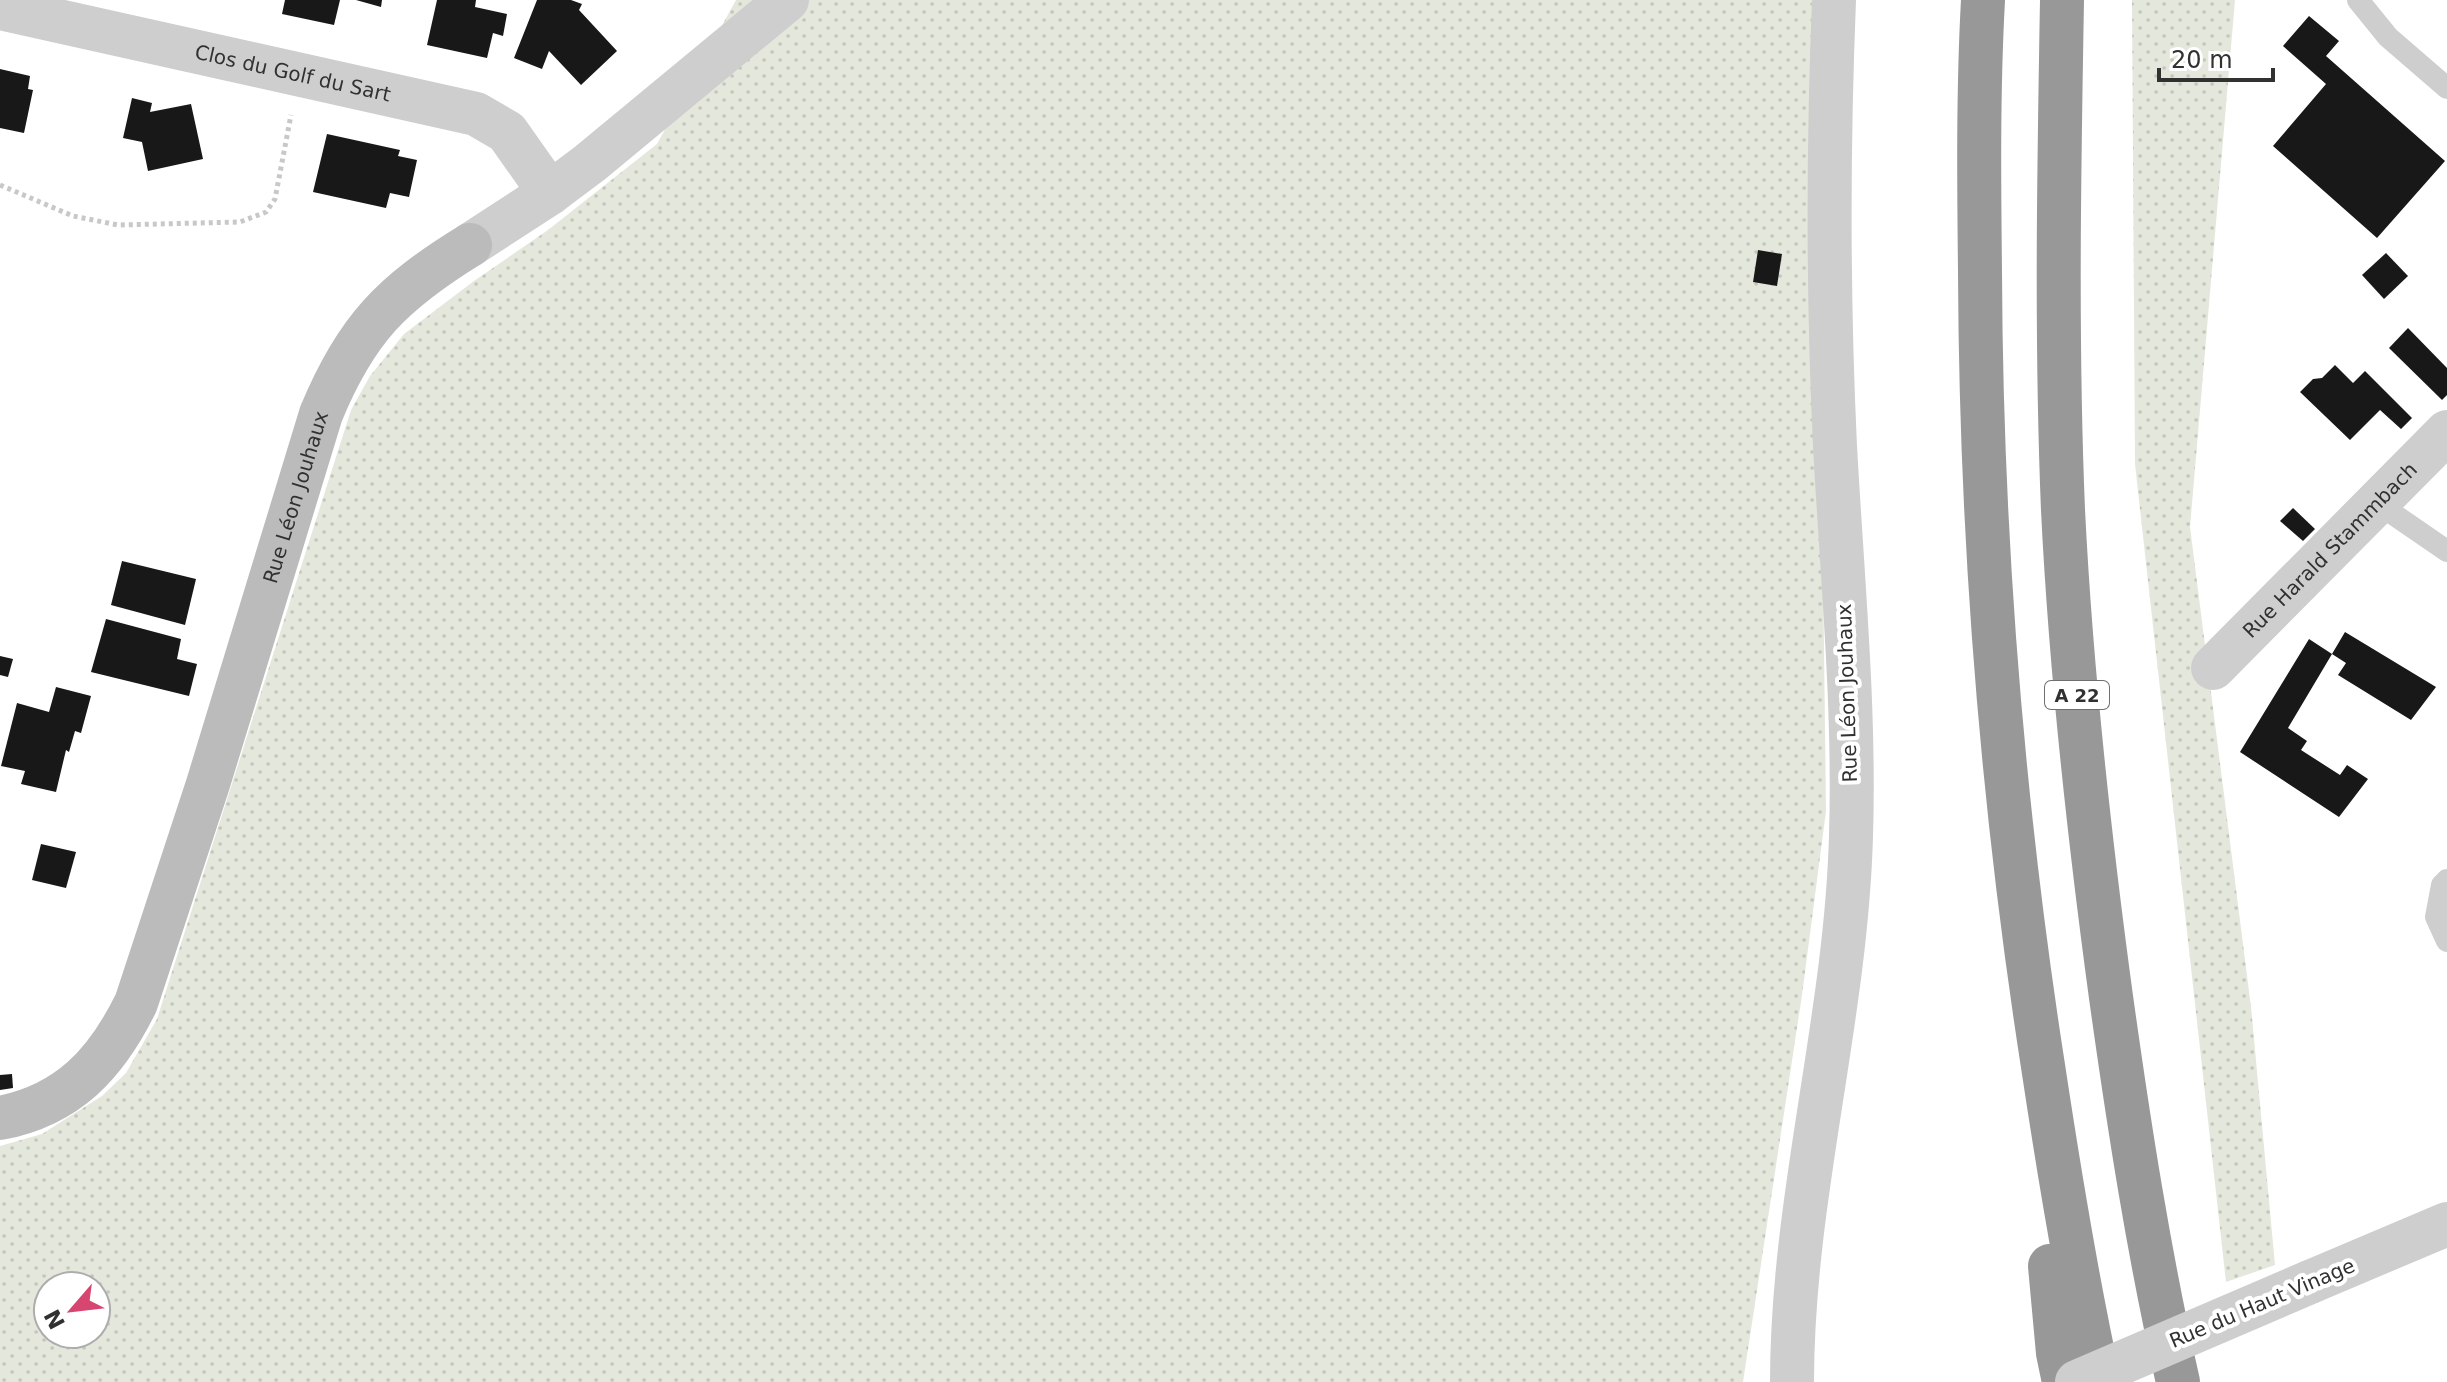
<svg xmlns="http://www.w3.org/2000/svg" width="2447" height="1382" viewBox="0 0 2447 1382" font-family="'DejaVu Sans',sans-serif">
  <defs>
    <pattern id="grass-dots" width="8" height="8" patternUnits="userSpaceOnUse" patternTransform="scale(2)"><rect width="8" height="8" fill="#e4e7db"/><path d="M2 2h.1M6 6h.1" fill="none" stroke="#c4c7bc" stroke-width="1.8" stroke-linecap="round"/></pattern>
  </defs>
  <rect width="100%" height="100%" fill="#fff"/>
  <!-- grass -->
  <g fill="url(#grass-dots)" fill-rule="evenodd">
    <path d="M736,0h1080l10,811 -24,184 -59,387h-1743v-236l42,-12 60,-38 24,-23 31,-54 194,-609 19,-34 34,-42 70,-53 74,-51 109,-86zM48,1286h48v48h-48z"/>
    <polygon points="2132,0 2235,0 2190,527 2251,1007 2275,1265 2226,1282 2135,464"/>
  </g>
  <!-- building -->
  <g fill="#181818">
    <polygon points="285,0 340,0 334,25 282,14"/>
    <polygon points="356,0 382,0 381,7"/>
    <polygon points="437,0 476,0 475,7 507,14 503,36 493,33 487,58 427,45"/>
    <polygon points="537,0 571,0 582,4 579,10 617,51 581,85 549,51 542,69 514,58"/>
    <polygon points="2309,16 2339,41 2326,56 2445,161 2377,238 2273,146 2326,84 2283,46"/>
    <polygon points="0,69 30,76 28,89 33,90 24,133 0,128"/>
    <polygon points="132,98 152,103 150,112 191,104 203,159 148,171 142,142 123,138"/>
    <polygon points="327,134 400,150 398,156 417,160 409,197 390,193 386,208 313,192"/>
    <polygon points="1758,250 1782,254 1777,286 1753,282"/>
    <polygon points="2386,253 2408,276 2384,299 2362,275"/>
    <polygon points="2408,328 2447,368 2447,395 2442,400 2389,348"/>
    <polygon points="2335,365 2353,383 2365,371 2412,418 2401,429 2380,410 2350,440 2300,392 2313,379 2322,378"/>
    <polygon points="2293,508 2315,529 2303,541 2280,521"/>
    <polygon points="122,561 196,579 185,625 111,605"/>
    <polygon points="106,619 181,639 177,659 197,664 189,696 91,672"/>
    <polygon points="2345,632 2436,687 2411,720 2338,675 2346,663 2332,654"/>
    <polygon points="2309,639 2332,654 2288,728 2307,741 2301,750 2340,775 2347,765 2368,779 2339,817 2240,752"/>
    <polygon points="0,656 13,659 8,677 0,675"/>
    <polygon points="56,687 91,696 81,733 75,731 69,752 66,750 56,792 21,784 25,771 1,766 17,703 49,712"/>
    <polygon points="41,844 76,852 66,888 32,880"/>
    <polygon points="12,1074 13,1088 0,1090 0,1075"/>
  </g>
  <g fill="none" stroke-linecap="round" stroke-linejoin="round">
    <!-- path -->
    <polyline stroke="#c8c8c8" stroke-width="5" stroke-dasharray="4 4" stroke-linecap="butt" points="0,185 73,216 118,225 240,222 266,212 275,199 291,115"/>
    <!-- lane -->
    <g stroke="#cecece" stroke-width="22">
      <polyline points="2358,0 2388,37 2447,88"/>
      <polyline points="2377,503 2447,551"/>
      <polyline points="2447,880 2442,885 2436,917 2447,941"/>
    </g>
    <!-- street -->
    <g stroke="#cecece" stroke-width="44">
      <path id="s1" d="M0,8l476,106 31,18 43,61"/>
      <polyline points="470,245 550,193 590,163 787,0"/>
      <path id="s2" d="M2213,668l234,-236"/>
      <polyline points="2310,1282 2447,1224"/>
      <path d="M1792,1382c0,-184 54,-363 59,-546 4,-129 -9,-261 -16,-390 -7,-148 -7,-298 -1,-446"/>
    </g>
    <!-- secondary -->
    <path stroke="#bbb" stroke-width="44" id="s3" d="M0,1118c68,-13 106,-54 136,-115l72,-219 113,-370c35,-85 71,-121 149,-169"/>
    <!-- highway -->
    <g stroke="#989898" stroke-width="44">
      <path d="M1983,0c-5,91 -4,182 -3,272 1,267 22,531 63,794 16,106 33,211 56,316"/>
      <path d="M2062,0c-3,170 -6,340 1,510 8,163 26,325 48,487 18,129 38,258 67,385"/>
      <polyline points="2050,1266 2058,1353 2064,1382"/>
    </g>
    <!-- street-bridge -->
    <polyline stroke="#cecece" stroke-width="44" points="2077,1382 2310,1282"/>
  </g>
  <g text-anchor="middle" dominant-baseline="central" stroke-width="8" stroke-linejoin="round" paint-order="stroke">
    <!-- shield labels -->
    <rect fill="#fff" stroke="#6f6f6f" stroke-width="2" x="2045" y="681" width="64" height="28" rx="6"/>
    <g font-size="18" font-weight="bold" fill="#313131">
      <text x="2077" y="695">A 22</text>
    </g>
    <!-- street labels -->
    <g font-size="20" fill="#313131" stroke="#fff">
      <text stroke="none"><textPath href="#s1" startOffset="300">Clos du Golf du Sart</textPath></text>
      <text stroke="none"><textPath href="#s3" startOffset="716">Rue Léon Jouhaux</textPath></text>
      <text stroke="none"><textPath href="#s2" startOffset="166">Rue Harald Stammbach</textPath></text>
      <text transform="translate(1847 693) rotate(-92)">Rue Léon Jouhaux</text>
      <text transform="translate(2262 1303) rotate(-23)">Rue du Haut Vinage</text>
    </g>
  </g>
  <!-- north arrow -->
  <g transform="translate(72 1310) rotate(242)"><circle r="38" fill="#ffffff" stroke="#adadad" stroke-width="2"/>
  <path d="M0-6L14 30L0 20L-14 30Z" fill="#d64670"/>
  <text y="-12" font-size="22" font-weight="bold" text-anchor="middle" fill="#313131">N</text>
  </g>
  <!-- scale -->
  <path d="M2159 68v12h114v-12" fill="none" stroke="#313131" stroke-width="4"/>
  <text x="2171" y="68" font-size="24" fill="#313131" stroke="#ffffff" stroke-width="6" paint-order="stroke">20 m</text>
</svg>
